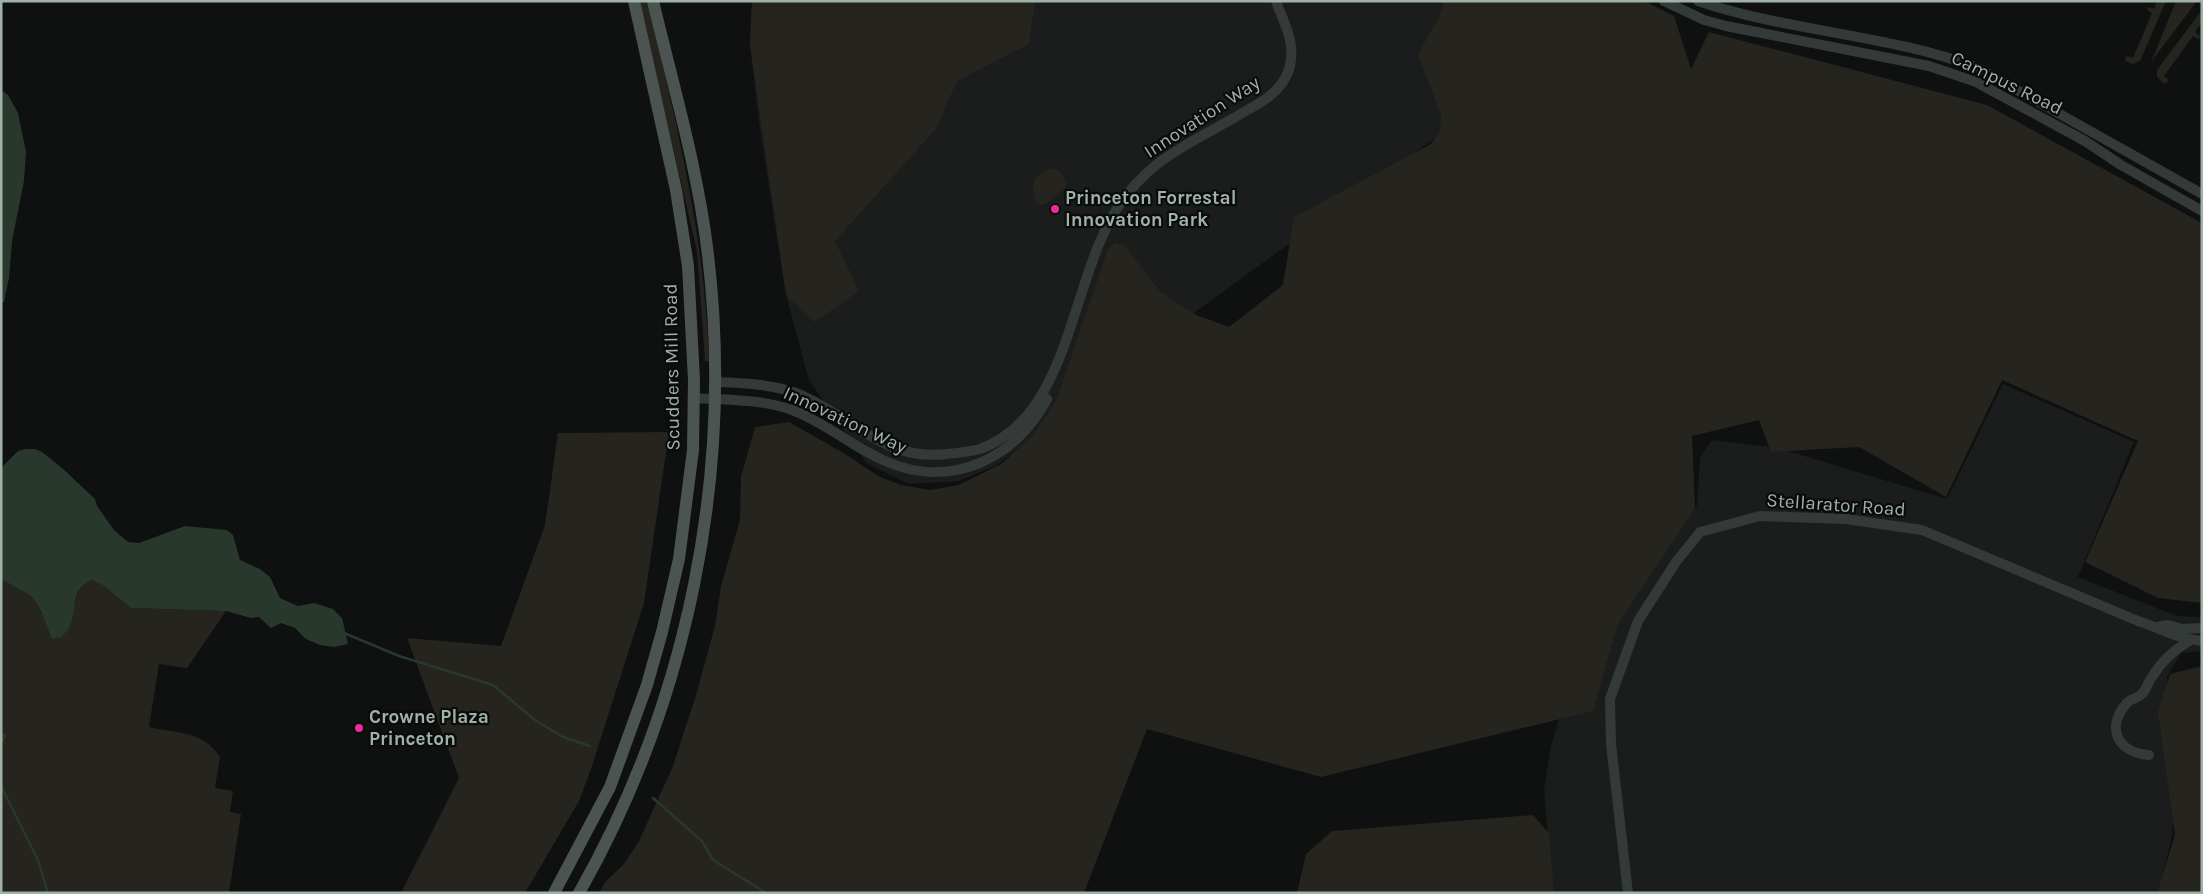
<svg xmlns="http://www.w3.org/2000/svg" width="2203" height="894" viewBox="0 0 2203 894" font-family="Karla,sans-serif">
  <rect width="100%" height="100%" fill="#0f1010"/>
  <!-- built -->
  <g fill="#1b1d1d">
    <polygon points="752,1 1456,1 1457,122 1158,339 997,465 959,481 909,484 866,463 809,380 786,295 759,122 750,45"/>
    <polygon points="2003,384 2134,442 2078,577 2177,616 2202,617 2202,651 2181,653 2167,677 2170,738 2175,789 2172,836 2158,893 1553,893 1544,790 1551,746 1560,715 1680,519 1697,506 1700,457 1712,440 1778,448 1947,499"/>
  </g>
  <!-- green -->
  <g fill="#25241e">
    <path d="M639,1h9c28,122 57,234 61,360h-4l-8,-110z"/>
    <polygon points="752,1 1035,1 1029,44 957,81 936,129 835,241 859,291 815,322 786,295 750,45"/>
    <polygon points="1444,1 1644,1 1674,16 1691,69 1709,32 1987,105 2202,223 2202,603 2158,598 2085,562 2138,441 2002,380 1946,497 1859,447 1771,452 1759,420 1692,436 1695,508 1617,626 1593,711 1321,777 1147,729 1084,893 599,893 606,881 624,864 639,841 673,766 696,695 715,626 721,586 740,520 741,477 755,427 789,422 845,454 880,477 901,485 930,490 959,485 1001,464 1033,435 1056,401 1108,249 1115,243 1124,245 1160,291 1194,314 1229,327 1283,285 1294,217 1431,144 1440,131 1441,115 1418,54 1441,13"/>
    <polygon points="2157,1 2166,1 2140,61 2133,64 2125,61 2126,56 2133,58 2152,13 2147,10 2148,7 2154,9"/>
    <polygon points="2176,1 2197,1 2151,62"/>
    <polygon points="2202,10 2202,23 2195,32 2201,37 2198,39 2193,36 2164,76 2169,80 2165,84 2157,77 2157,70"/>
    <path d="M1051,168c9,1 16,10 15,19l-20,17 -6,1 -5,-4c-4,-18 -3,-25 16,-33z"/>
    <polygon points="669,432 644,603 591,769 579,801 525,893 401,893 459,778 407,638 501,646 545,525 558,433"/>
    <path d="M1,579l30,17 13,21 26,9c3,-20 3,-35 21,-46l13,6 27,22 95,3 -39,57 -28,-4 -10,63c28,7 54,3 71,30l-5,31 18,3 -3,21 11,2 -12,79h-228z"/>
    <polygon points="2202,666 2202,893 2157,893 2175,835 2158,712 2170,674"/>
    <polygon points="1533,815 1549,833 1554,893 1297,893 1306,854 1332,831"/>
  </g>
  <!-- water -->
  <g fill="#29382d">
    <polygon points="1,90 8,95 18,113 26,152 24,181 12,241 9,278 4,302 1,303"/>
    <path d="M26,449h9l7,3 20,16 33,31 2,7 17,24 14,12 11,1 46,-17 42,4 6,5 7,25 20,9 10,8 10,21 18,8 16,-3 19,6 9,9 6,26 -14,3 -14,-2 -14,-6 -11,-11 -14,-5 -10,5 -12,-11 -8,1 -25,-7 -95,-3 -27,-22 -13,-6c-24,14 -12,28 -22,47 -1,3 -5,7 -7,10l-10,2 -11,-28 -10,-15 -30,-17v-111l17,-17z"/>
  </g>
  <g fill="none" stroke-linecap="round" stroke-linejoin="round">
    <!-- stream -->
    <g stroke="#29382d" stroke-width="2.5">
      <polyline points="344,633 399,656 493,685 535,720 563,737 590,746"/>
      <polyline points="1,733 5,736 1,743"/>
      <polyline points="1,786 38,860 48,893"/>
      <polyline points="653,798 702,841 713,860 766,893"/>
    </g>
    <!-- minor -->
    <g stroke="#343a38" stroke-width="10">
      <polyline points="1664,1 1704,20 1726,26 1929,66 1976,82 2085,141 2121,165 2202,211"/>
      <path d="M1698,1c91,31 190,33 280,67l224,126"/>
      <path d="M715,382c27,1 56,2 81,11 53,21 88,69 150,61 11,-1 23,-2 34,-5 95,-34 89,-180 145,-252 13,-17 30,-33 48,-44 23,-15 48,-27 71,-41 10,-6 21,-11 29,-19 10,-9 17,-21 18,-34 3,-20 -9,-40 -15,-58"/>
      <path d="M694,398c32,2 68,1 98,12 33,12 60,37 93,51 65,29 131,-2 162,-62"/>
      <polyline points="2158,627 2168,625 2181,629 2202,628"/>
      <path d="M2149,755c-30,-2 -44,-26 -23,-51 4,-6 11,-5 16,-10 4,-4 6,-12 10,-17 9,-15 23,-28 39,-37"/>
      <path d="M1628,893l-17,-149 -1,-45 28,-78 38,-59 24,-30 60,-16 86,3 76,11 216,91c22,7 40,18 64,20"/>
    </g>
    <!-- major -->
    <g stroke="#4c5451" stroke-width="12">
      <polyline points="554,893 610,787 647,685 662,632 679,559 693,450 694,380 688,266 676,190 634,1"/>
      <path d="M579,893c109,-192 155,-419 129,-638 -10,-86 -35,-170 -55,-254"/>
    </g>
  </g>
  <!-- markers -->
  <g fill="#ed2a98" stroke="#0a0b0b" stroke-width="2">
    <circle cx="1055" cy="209" r="5"/>
    <circle cx="359" cy="728" r="5"/>
  </g>
  <g text-anchor="middle" dominant-baseline="central" stroke-width="4.5" stroke-linejoin="round" paint-order="stroke">
    <!-- street labels -->
    <g font-size="19" fill="#a0b1a8" stroke="#0a0b0b">
      <text transform="translate(2007 83) rotate(26)">Campus Road</text>
      <text transform="translate(1202 117) rotate(-33)">Innovation Way</text>
      <text transform="translate(672 367) rotate(-91)">Scudders Mill Road</text>
      <text transform="translate(845 420) rotate(25)">Innovation Way</text>
      <text transform="translate(1836 505) rotate(4)">Stellarator Road</text>
    </g>
    <!-- poi labels -->
    <g font-size="19" font-weight="bold" fill="#a0b1a8" stroke="#0a0b0b" text-anchor="start">
      <text x="1065" y="198">Princeton Forrestal<tspan x="1065" dy="22">Innovation Park</tspan></text>
      <text x="369" y="717">Crowne Plaza<tspan x="369" dy="22">Princeton</tspan></text>
    </g>
  </g>
  <!-- border -->
  <rect width="2203" height="894" fill="none" stroke="#a0b1a8" stroke-width="5"/>
</svg>
